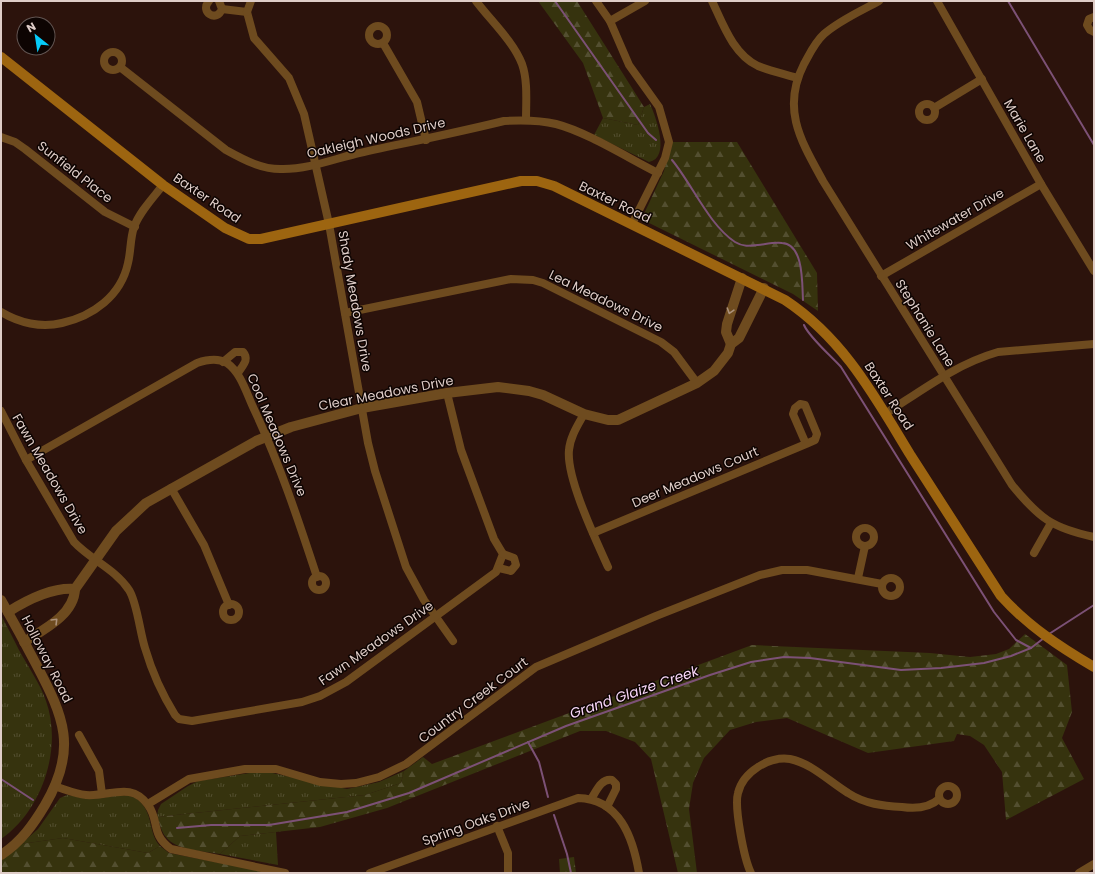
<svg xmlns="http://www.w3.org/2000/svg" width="1095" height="874" viewBox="0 0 1095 874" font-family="Poppins,sans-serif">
  <defs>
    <pattern id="grass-tufts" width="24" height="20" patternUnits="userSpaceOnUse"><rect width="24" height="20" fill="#36330e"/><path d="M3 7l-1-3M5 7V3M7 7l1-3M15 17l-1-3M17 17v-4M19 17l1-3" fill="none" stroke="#534f30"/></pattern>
    <pattern id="forest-firs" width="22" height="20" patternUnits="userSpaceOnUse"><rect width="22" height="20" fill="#36330e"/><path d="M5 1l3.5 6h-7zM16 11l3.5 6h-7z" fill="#534f30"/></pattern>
  </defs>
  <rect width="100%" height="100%" fill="#2c130c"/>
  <!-- grass -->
  <g fill="url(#grass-tufts)">
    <path d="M650,104c6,13 21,54 -1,58l-55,-27 9,-17 35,7 6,-18z"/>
    <path d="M1,615c6,11 12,23 18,35 9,17 21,33 27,51 17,47 -4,110 -45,138z"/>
    <polygon points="263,771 347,789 379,782 404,771 401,783 365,795 157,817 158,810 161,804 188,786 198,781"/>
    <path d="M67,795c8,1 17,4 25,4 22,-1 43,-13 55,13 5,11 4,25 13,34l-12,7 -85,-15 -42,6 17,-15 22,-31z"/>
    <polygon points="276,832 278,865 220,854 240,836"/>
  </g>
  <!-- forest -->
  <g fill="url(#forest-firs)">
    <polygon points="538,1 577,1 644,107 638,125 603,118 583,63"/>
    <polygon points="671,142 737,142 817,273 818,311 793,294 645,221 643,216 664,171"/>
    <path d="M1025,634l42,31 5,47 -10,26 22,41 -78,41 -4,-48 -18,-27 -14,-9 -13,-2 -3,7 -86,12 -81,-35 -31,4 -26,8 -26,28 -11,25 -4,26 8,64h-19l-27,-114 -16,-17 -29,-11h-26l-193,77 -67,19 -80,9 -20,18c-16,-3 -43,-3 -54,-17 -5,-5 -6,-14 -9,-20l208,-22 36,-12 3,-12 19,-14 9,7 320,-119 178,8 40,4 26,-3 13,-5z"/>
    <polygon points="63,838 148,853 160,846 169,853 272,873 1,873 1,857 21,844"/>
    <polygon points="574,857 576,873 560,873 559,859"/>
  </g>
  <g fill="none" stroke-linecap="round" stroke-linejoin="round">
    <!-- stream -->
    <g stroke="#7c5176" stroke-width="2">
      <polyline points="555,1 648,133 656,140"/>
      <polyline points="1008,1 1094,145"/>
      <path d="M672,160c20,24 37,65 63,82 8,5 15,4 23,3 8,-1 17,-3 24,-2 22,1 20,41 21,57"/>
      <path d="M804,325c5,12 27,31 37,42l153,245 22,28 15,8"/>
      <polyline points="1049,634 1094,605"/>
      <polyline points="528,742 539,762 548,797"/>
      <polyline points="1,779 33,800"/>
      <polyline points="554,815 567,854 571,873"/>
      <polyline points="177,828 211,825 269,825 347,812 409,793 566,726 710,675 751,662 784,657 810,658 901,670 941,668 984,663 1011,656 1031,648 1044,638"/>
    </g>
    <!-- minor -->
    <g stroke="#6e4b1f" stroke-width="8">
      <path d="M209,1c-10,11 8,22 13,8l-3,-8"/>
      <path d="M476,1c15,20 37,40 46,63 6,17 4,38 4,56"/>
      <polyline points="596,1 610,21 629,65 659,107 669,142 665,158 632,224"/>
      <path d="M712,1c11,23 21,53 46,65 12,5 26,8 39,12"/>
      <path d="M879,1c-18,10 -39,19 -55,33 -9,8 -14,19 -20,30 -23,45 -3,77 19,117l189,304c27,33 40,43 82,52"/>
      <polyline points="937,1 1041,184 1094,271"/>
      <polyline points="222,9 247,12"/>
      <polyline points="247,12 254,38 289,78 304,114 329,224 368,443 375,471 406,567 424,600 453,641"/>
      <polyline points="247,12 251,1"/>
      <polyline points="1094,17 1089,19 1087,25 1090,30 1094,32"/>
      <polyline points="610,21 645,1"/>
      <circle cx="378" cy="35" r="9"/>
      <polyline points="383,43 417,102 426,140"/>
      <circle cx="113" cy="61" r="9"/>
      <path d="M120,67l106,83c18,10 37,20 57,19 25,0 48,-9 72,-15 50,-11 100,-21 149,-33 18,-1 35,-1 52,3 31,8 72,34 102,49"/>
      <circle cx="927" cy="112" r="8"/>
      <polyline points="934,108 982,79"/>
      <polyline points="1,137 15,142 25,149 105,212 135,227"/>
      <polyline points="881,276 1041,184"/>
      <path d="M1,312c18,11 40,16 61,11 31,-7 59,-27 66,-60 3,-12 2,-24 6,-36 6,-16 19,-29 29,-42"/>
      <polyline points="345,313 511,279 533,280 543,283 661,342 674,352 697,383"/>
      <path d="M223,362l12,-10h8c7,8 -1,14 -5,21"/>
      <path d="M1,411l25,49 48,82c17,18 41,27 55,48 8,12 11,43 16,58 7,24 17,46 30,67l4,4 13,2 110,-19 18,-6 26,-14 150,-110 7,-18 -9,-15 -33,-89 -14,-57"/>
      <path d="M584,414c-6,11 -14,23 -15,36 -3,28 27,90 39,117"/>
      <path d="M885,414c36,-23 71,-50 113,-62l96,-8"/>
      <path d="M26,460l171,-97c9,-3 21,-5 30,0 14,10 19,29 26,44 26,55 45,112 64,170"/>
      <polyline points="171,488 204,545 229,605"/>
      <circle cx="865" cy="537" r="9"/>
      <polyline points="593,533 806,444 815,440 817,434 805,405 800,404 795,408 793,414 806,444"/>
      <polyline points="1034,553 1051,523"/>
      <polyline points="499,568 511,571 516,565 514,558 503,554"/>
      <circle cx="319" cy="583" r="7"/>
      <circle cx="891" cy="587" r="9"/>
      <polyline points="858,578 865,546"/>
      <circle cx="231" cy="612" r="8"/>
      <polyline points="79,735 99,771 102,794"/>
      <circle cx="948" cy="795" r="9"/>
      <path d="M54,786c10,3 21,8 32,9 24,2 45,-14 62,10 12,16 2,29 23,44l114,24"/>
      <path d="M591,799c5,-7 10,-21 21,-19l4,4v5l-9,18"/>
      <polyline points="148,804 189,779 245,769 276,769 320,782 341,784 356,783 379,777 406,764 536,667 656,616 760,575 782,570 807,570 882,584"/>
      <polyline points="497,826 508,853 508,873"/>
      <path d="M370,873l208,-75c42,1 55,40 61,75"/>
      <path d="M751,873c-7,-14 -17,-66 -13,-80 5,-21 31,-37 52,-34 21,4 40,23 58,34 17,11 35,13 54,14 14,2 27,1 37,-8"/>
      <polyline points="1079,873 1094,864"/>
    </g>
    <!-- tertiary -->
    <g stroke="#6e4b1f" stroke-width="10">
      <polyline points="731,344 726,332 727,324 742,278"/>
      <path d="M1,600c12,21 24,43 35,64 28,53 42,85 9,141 -12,20 -24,37 -44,50"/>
      <path d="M8,612c19,-12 44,-25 67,-23"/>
      <path d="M24,642c19,-12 50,-27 51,-53l41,-58 30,-28 110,-62 35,-14 71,-19 85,-15 51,-6 31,4 14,4 41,19 24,6h10l79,-37 17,-12 14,-18 3,-9 8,-6 25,-50"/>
    </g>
    <!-- secondary -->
    <path stroke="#9d6510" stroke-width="10" d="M1,57l162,128 62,43 24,11h12l260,-58h16l17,5 231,114c59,39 90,97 126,156 30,47 60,94 90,140 27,30 59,51 93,71"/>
  </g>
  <!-- one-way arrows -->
  <defs><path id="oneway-chevron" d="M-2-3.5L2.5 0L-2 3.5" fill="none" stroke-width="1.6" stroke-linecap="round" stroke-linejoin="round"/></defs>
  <g stroke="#ac927c">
    <use href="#oneway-chevron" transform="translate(730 311) rotate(107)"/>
    <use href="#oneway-chevron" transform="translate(55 621) rotate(-45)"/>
  </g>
  <g text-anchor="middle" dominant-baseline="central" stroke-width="3" stroke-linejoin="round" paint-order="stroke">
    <!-- street labels -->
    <g font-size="13" fill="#dfcdc8" stroke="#0d0402">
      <text transform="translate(1025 131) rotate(60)">Marie Lane</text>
      <text transform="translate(376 138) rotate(-13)">Oakleigh Woods Drive</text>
      <text transform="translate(75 172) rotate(38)">Sunfield Place</text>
      <text transform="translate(207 198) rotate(34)">Baxter Road</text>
      <text transform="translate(615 202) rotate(26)">Baxter Road</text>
      <text transform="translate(955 219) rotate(-30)">Whitewater Drive</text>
      <text transform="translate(355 301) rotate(80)">Shady Meadows Drive</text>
      <text transform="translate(606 301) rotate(26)">Lea Meadows Drive</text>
      <text transform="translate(925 323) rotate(58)">Stephanie Lane</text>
      <text transform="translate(386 393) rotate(-11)">Clear Meadows Drive</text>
      <text transform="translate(889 396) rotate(57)">Baxter Road</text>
      <text transform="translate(277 435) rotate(67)">Cool Meadows Drive</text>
      <text transform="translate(50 474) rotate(60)">Fawn Meadows Drive</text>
      <text transform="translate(695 477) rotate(-23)">Deer Meadows Court</text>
      <text transform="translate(376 643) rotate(-35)">Fawn Meadows Drive</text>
      <text transform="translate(47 659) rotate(63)">Holloway Road</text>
      <text transform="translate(473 700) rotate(-37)">Country Creek Court</text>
      <text transform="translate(476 822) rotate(-20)">Spring Oaks Drive</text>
    </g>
    <!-- water labels -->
    <g font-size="14" font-style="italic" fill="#f8d7f8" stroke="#0d0402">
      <text transform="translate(634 692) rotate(-19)">Grand Glaize Creek</text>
    </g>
  </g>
  <!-- border -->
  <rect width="1095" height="874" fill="none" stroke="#dfcdc8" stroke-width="4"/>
  <!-- north arrow -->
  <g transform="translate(36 36) rotate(330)"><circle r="19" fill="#0d0402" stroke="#615451"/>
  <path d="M0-3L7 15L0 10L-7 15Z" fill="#06cbf9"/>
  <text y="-6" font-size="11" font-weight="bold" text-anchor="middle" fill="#dfcdc8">N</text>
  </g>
</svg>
